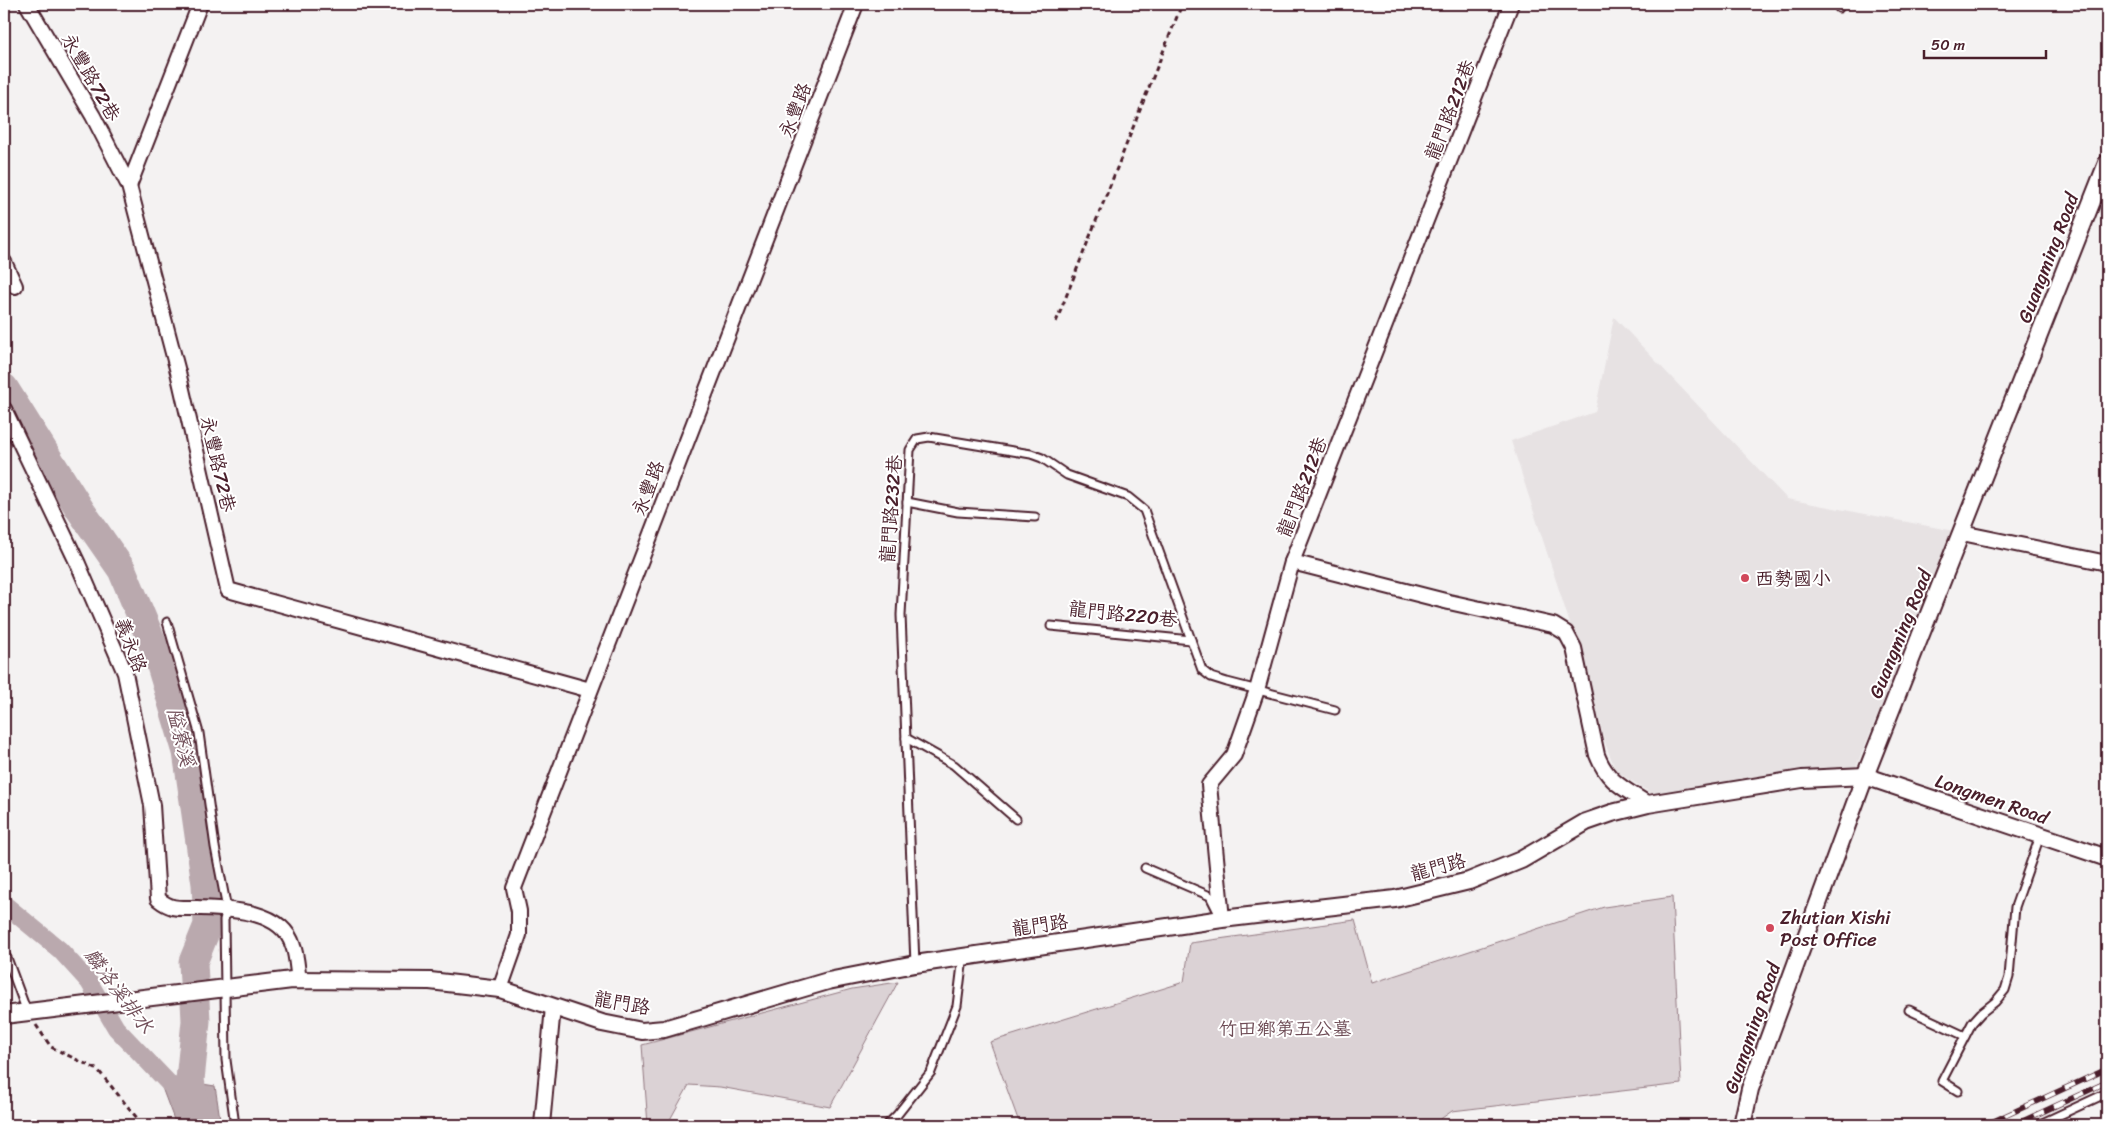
<svg xmlns="http://www.w3.org/2000/svg" width="2111" height="1129" viewBox="0 0 2111 1129" font-family="Sriracha,'LXGW WenKai TC',sans-serif">
  <rect width="100%" height="100%" fill="#f4f2f2"/>
  <filter id="ink" filterUnits="userSpaceOnUse"><feTurbulence type="fractalNoise" baseFrequency=".02" numOctaves="2"/><feDisplacementMap in="SourceGraphic" scale="10" xChannelSelector="R" yChannelSelector="G"/><feConvolveMatrix kernelMatrix="1 2 1 2 8 2 1 2 1" color-interpolation-filters="sRGB"/></filter>
  <g filter="url(#ink)">
    <!-- built -->
    <polygon fill="#e7e2e3" points="1614,317 1787,499 1954,531 1856,767 1799,772 1652,794 1616,771 1605,743 1579,643 1570,624 1511,441 1595,412"/>
    <!-- green -->
    <g fill="#dbd2d5" stroke="#927880">
      <polygon points="1672,897 1681,1084 1452,1111 1432,1125 1020,1125 990,1042 1184,982 1190,943 1355,920 1372,983 1604,907"/>
      <polygon points="898,982 830,1107 720,1087 689,1085 667,1125 648,1125 642,1045 852,989"/>
    </g>
    <!-- water -->
    <polygon fill="#baa9ae" stroke="#8d727a" points="158,1077 215,1086 221,1125 176,1125"/>
    <g fill="none" stroke-linecap="round" stroke-linejoin="round">
      <!-- canal -->
      <polyline stroke="#baa9ae" stroke-width="18" points="4,904 60,950 89,982 116,1028 180,1095"/>
      <!-- river -->
      <polyline stroke="#baa9ae" stroke-width="29" points="4,388 81,511 122,570 159,659 187,752 206,884 208,925 193,962 196,1021 190,1080 195,1109 200,1125"/>
      <defs>
        <g id="service">
          <polyline points="1839,8 1841,4"/>
          <polyline points="907,502 958,512 1035,517"/>
          <polyline points="167,622 199,733 215,847 227,909 224,920 226,1060 235,1125"/>
          <polyline points="1051,626 1191,640"/>
          <polyline points="906,738 954,765 1016,819"/>
          <polyline points="1145,868 1210,896 1217,910"/>
          <polyline points="4,955 7,958 27,1012"/>
          <polyline points="915,964 901,615 910,450 917,439 929,437 1031,454 1042,458 1067,475 1128,497 1144,510 1202,670 1211,677 1227,682 1335,710"/>
          <polyline points="1909,1010 1965,1036"/>
          <polyline points="1958,1091 1942,1081 1972,1023 1981,1013 1995,1002 2005,990 2009,977 2015,907 2040,836"/>
          <polyline points="887,1125 897,1115 931,1072 957,1006 963,957"/>
          <polyline points="2038,1125 2107,1093"/>
        </g>
        <g id="minor">
          <polyline points="27,4 93,116 129,186 178,372 228,590 590,690"/>
          <polyline points="129,186 200,4"/>
          <polyline points="4,262 15,286"/>
          <path d="M4,409l74,155 47,109 27,132 6,94c14,11 20,9 39,9 31,1 85,1 96,38 4,10 4,23 6,34"/>
          <polyline points="1962,533 2107,563"/>
          <path d="M1292,562l157,40 104,23 13,8 8,15 23,107c11,28 27,33 51,49"/>
          <polyline points="1222,919 1209,785 1234,755 1257,690 1292,562 1511,4"/>
          <polyline points="500,989 519,935 519,911 514,888 856,4"/>
          <polyline points="542,1125 553,1007"/>
        </g>
        <g id="tertiary">
          <polyline points="4,1015 292,980 430,981 500,989 602,1023 642,1031 664,1029 828,981 915,964 1222,919 1395,899 1469,881 1521,860 1586,822 1612,813 1648,804 1802,779 1865,776 2107,858"/>
          <polyline points="1742,1125 1750,1089 1865,776 2107,163"/>
        </g>
      </defs>
      <!-- service casing -->
      <use href="#service" stroke="#4a1f2b" stroke-width="11"/>
      <!-- minor casing -->
      <use href="#minor" stroke="#4a1f2b" stroke-width="18"/>
      <!-- tertiary casing -->
      <use href="#tertiary" stroke="#4a1f2b" stroke-width="20"/>
      <!-- path -->
      <g stroke="#4a1f2b" stroke-width="3" stroke-dasharray="5 4" stroke-linecap="butt">
        <polyline points="1056,322 1182,4"/>
        <polyline points="36,1025 51,1047 98,1070 137,1118 140,1125"/>
      </g>
      <!-- service -->
      <use href="#service" stroke="#fff" stroke-width="7"/>
      <!-- minor -->
      <use href="#minor" stroke="#fff" stroke-width="14"/>
      <!-- tertiary -->
      <use href="#tertiary" stroke="#fff" stroke-width="16"/>
      <defs>
        <g id="rail">
          <polyline points="1985,1125 2107,1069"/>
          <polyline points="2014,1125 2107,1082"/>
        </g>
      </defs>
      <!-- rail casing -->
      <use href="#rail" stroke="#4a1f2b" stroke-width="5.5"/>
      <!-- rail -->
      <use href="#rail" stroke="#fff" stroke-width="4" stroke-dasharray="11" stroke-linecap="butt"/>
    </g>
  </g>
  <!-- markers -->
  <g fill="#d1495b" stroke="#fff" stroke-width="2">
    <circle cx="1745" cy="578" r="5"/>
    <circle cx="1770" cy="928" r="5"/>
  </g>
  <g text-anchor="middle" dominant-baseline="central" stroke-width="4" stroke-linejoin="round" paint-order="stroke">
    <!-- street labels -->
    <g font-size="19" fill="#4a1f2b" stroke="#fff">
      <text transform="translate(91 77) rotate(60)">永豐路72巷</text>
      <text transform="translate(795 110) rotate(-69)">永豐路</text>
      <text transform="translate(1450 110) rotate(-69)">龍門路212巷</text>
      <text transform="translate(2048 258) rotate(-69)">Guangming Road</text>
      <text transform="translate(218 464) rotate(77)">永豐路72巷</text>
      <text transform="translate(1302 487) rotate(-69)">龍門路212巷</text>
      <text transform="translate(648 488) rotate(-69)">永豐路</text>
      <text transform="translate(891 509) rotate(-86)">龍門路232巷</text>
      <text transform="translate(1123 614) rotate(6)">龍門路220巷</text>
      <text transform="translate(1900 634) rotate(-68)">Guangming Road</text>
      <text transform="translate(131 645) rotate(69)">義永路</text>
      <text transform="translate(1992 799) rotate(19)">Longmen Road</text>
      <text transform="translate(1438 867) rotate(-15)">龍門路</text>
      <text transform="translate(1040 925) rotate(-8)">龍門路</text>
      <text transform="translate(622 1003) rotate(10)">龍門路</text>
      <text transform="translate(1752 1028) rotate(-71)">Guangming Road</text>
    </g>
    <!-- poi labels -->
    <g font-size="19" fill="#4a1f2b" stroke="#fff" text-anchor="start">
      <text x="1755" y="578">西勢國小</text>
      <text x="1780" y="917">Zhutian Xishi<tspan x="1780" dy="22">Post Office</tspan></text>
    </g>
    <!-- park labels -->
    <g font-size="19" fill="#6e4c56" stroke="#fff">
      <text x="1285" y="1028">竹田鄉第五公墓</text>
    </g>
    <!-- water labels -->
    <g font-size="20" font-style="italic" fill="#714f59" stroke="#fff">
      <text transform="translate(181 737) rotate(76)">隘寮溪</text>
      <text transform="translate(119 991) rotate(53)">麟洛溪排水</text>
    </g>
  </g>
  <!-- margin -->
  <rect width="2111" height="1129" fill="none" stroke="#fff" stroke-width="20"/>
  <rect x="10" y="10" width="2091" height="1109" fill="none" stroke="#4a1f2b" stroke-width="2" filter="url(#ink)"/>
  <!-- scale -->
  <path d="M1924 50v8h122v-8" fill="none" stroke="#4a1f2b" stroke-width="2.5"/>
  <text x="1931" y="50" font-size="15" fill="#4a1f2b" stroke="#ffffff" stroke-width="4" paint-order="stroke">50 m</text>
</svg>
